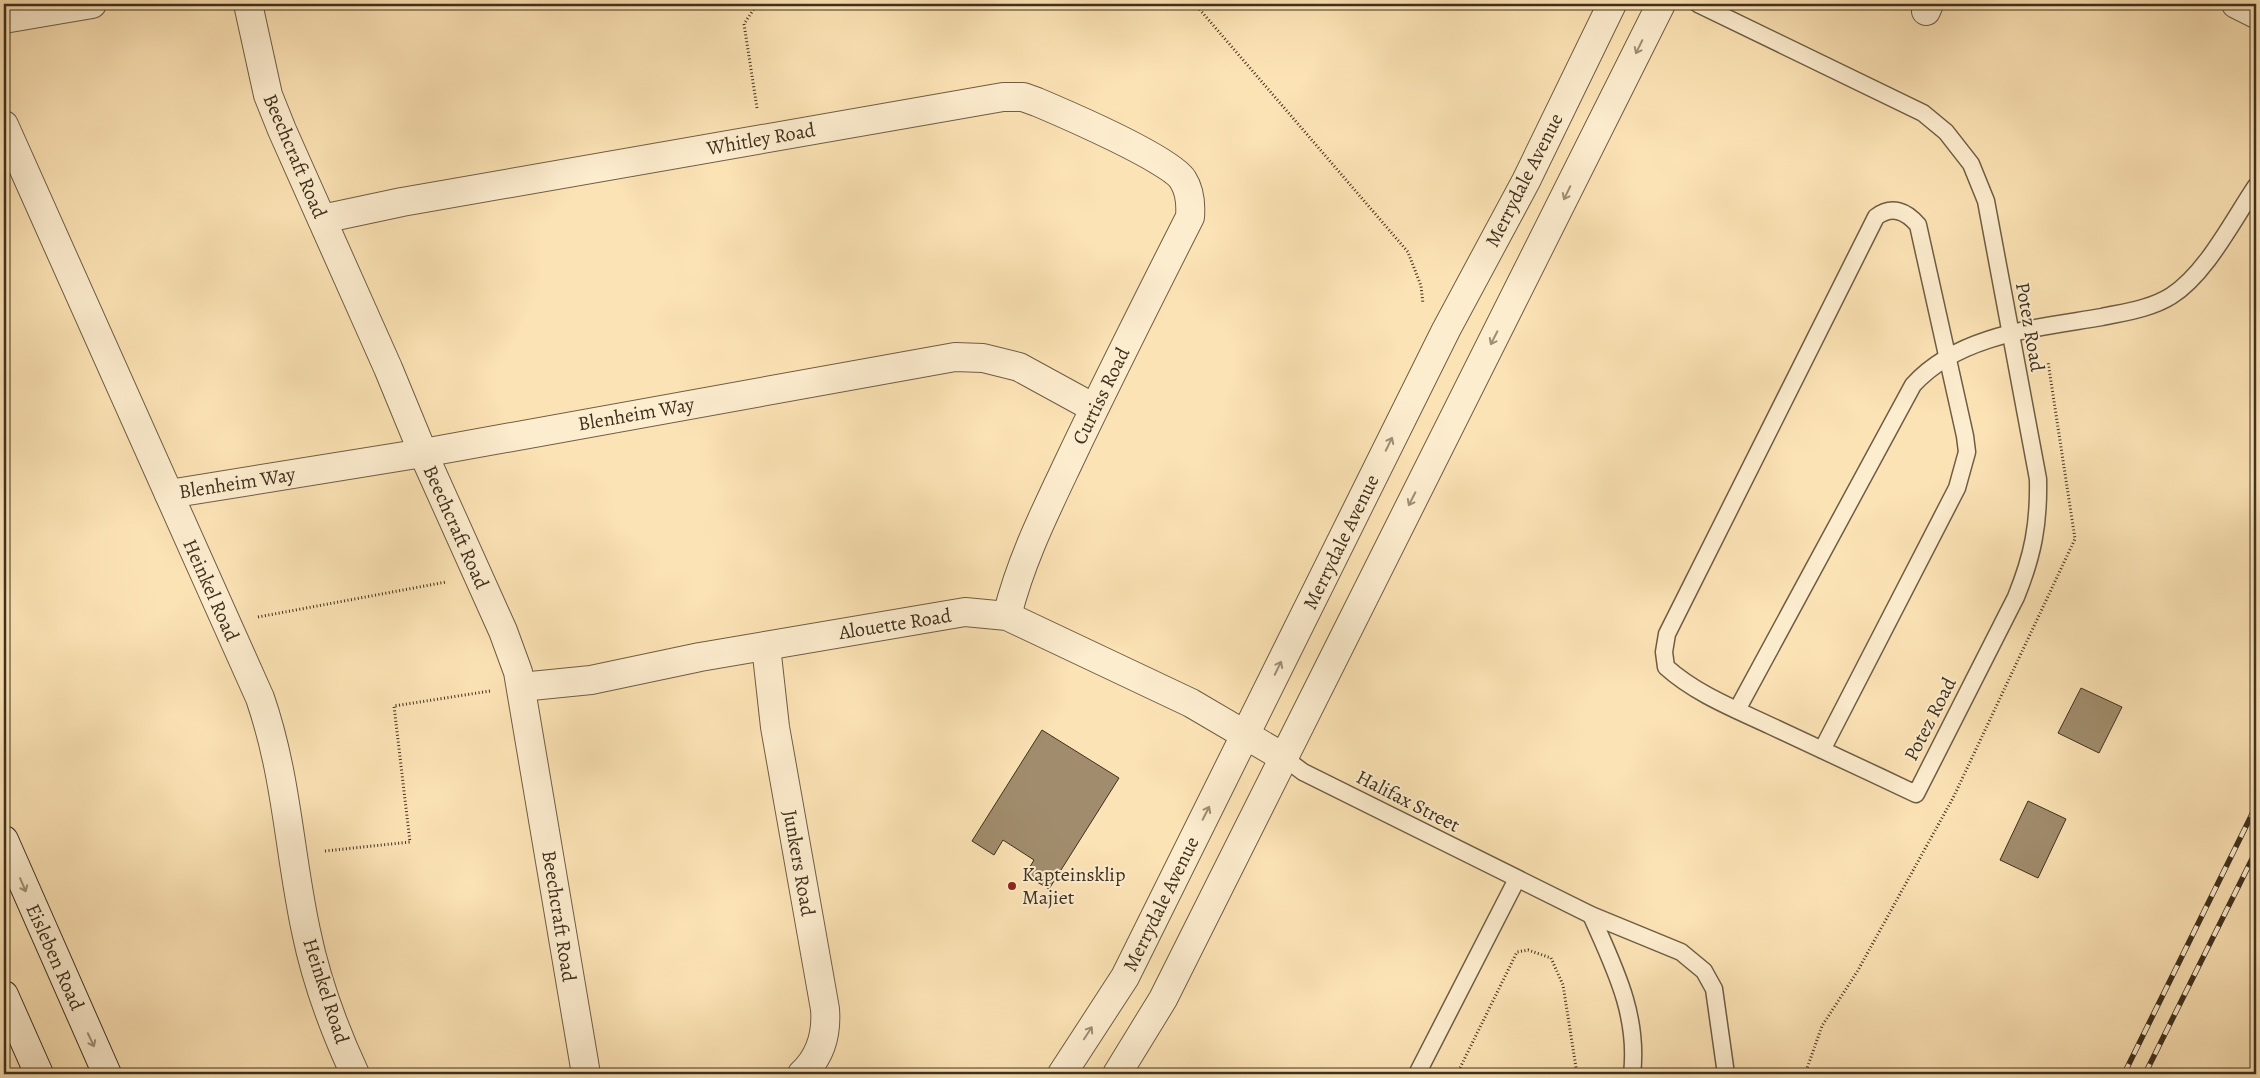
<svg xmlns="http://www.w3.org/2000/svg" width="2260" height="1078" viewBox="0 0 2260 1078" font-family="Alegreya,serif">
  <rect width="100%" height="100%" fill="#fce3b5"/>
  <filter id="stains"><feTurbulence type="fractalNoise" baseFrequency=".004" numOctaves="4"/><feColorMatrix values="0 0 0 0 .2 0 0 0 0 .09 0 0 0 0 .02 0 0 0 .5 -.17"/></filter>
  <radialGradient id="worn" r=".72"><stop offset=".6" stop-color="#630" stop-opacity="0"/><stop offset="1" stop-color="#630" stop-opacity=".3"/></radialGradient>
  <!-- building -->
  <g fill="#a18d6d" stroke="#3f301e">
    <polygon points="2081,688 2122,707 2099,753 2058,733"/>
    <polygon points="1042,730 1119,778 1049,889 1025,875 1034,860 1003,840 994,855 972,841"/>
    <polygon points="2028,801 2066,819 2038,878 2000,860"/>
  </g>
  <g fill="none" stroke-linecap="round" stroke-linejoin="round">
    <defs>
      <g id="service">
        <path d="M1698,4l225,109 23,19 25,32 15,37 52,278c1,45 -5,76 -22,118l-100,197c-48,-23 -96,-45 -145,-68 -36,-17 -75,-32 -105,-59l-2,-15 3,-18 209,-417c16,-12 30,-6 42,8l47,211 2,16 -10,36 -135,262"/>
        <path d="M1737,710l176,-325c46,-51 125,-57 189,-68 23,-5 48,-8 69,-21 35,-22 62,-76 85,-110"/>
        <polyline points="1283,757 1303,772 1591,915 1681,952 1704,971 1714,989 1726,1074"/>
        <path d="M1591,915c23,52 48,100 41,159"/>
        <polyline points="1417,1074 1517,879"/>
      </g>
      <g id="minor">
        <polyline points="248,4 268,95 282,130 388,368 423,453 503,631 518,672 586,1074"/>
        <polyline points="2236,4 2256,14"/>
        <polyline points="1926,11 1929,4"/>
        <polyline points="4,19 92,4"/>
        <path d="M4,125l256,573c27,78 29,154 46,233 10,49 28,98 49,143"/>
        <path d="M322,219l80,-17 601,-105h20l14,5c26,11 135,58 146,78 7,11 8,24 7,37 -40,79 -80,158 -118,238 -25,53 -51,104 -65,161"/>
        <polyline points="169,494 423,453 955,357 983,358 1019,367 1094,408"/>
        <path d="M766,646l9,81 50,282c2,25 -4,47 -23,65"/>
        <polyline points="521,687 591,680 700,657 965,612 1007,616 1191,703 1283,757"/>
      </g>
      <g id="tertiary">
        <polyline points="1062,1074 1125,977 1446,330 1526,181 1612,4"/>
        <polyline points="1117,1074 1163,999 1661,4"/>
      </g>
      <g id="secondary">
        <polyline points="4,840 107,1074"/>
        <polyline points="4,995 39,1074"/>
      </g>
    </defs>
    <!-- service casing -->
    <use href="#service" stroke="#6e5d44" stroke-width="19"/>
    <!-- minor casing -->
    <use href="#minor" stroke="#6e5d44" stroke-width="30"/>
    <!-- tertiary casing -->
    <use href="#tertiary" stroke="#6e5d44" stroke-width="30"/>
    <!-- secondary casing -->
    <use href="#secondary" stroke="#3f301e" stroke-width="30"/>
    <!-- path -->
    <g stroke="#3f301e" stroke-width="3" stroke-dasharray="1 2.5" stroke-linecap="butt">
      <polyline points="1195,4 1408,252 1421,286 1423,304"/>
      <polyline points="757,108 744,24 757,4"/>
      <polyline points="258,617 446,582"/>
      <polyline points="325,851 410,842 394,706 490,691"/>
      <polyline points="1457,1074 1517,952 1528,950 1551,958 1563,985 1577,1074"/>
      <polyline points="1805,1074 1822,1026 1857,972 1953,798 2075,539 2048,362"/>
    </g>
    <!-- service -->
    <use href="#service" stroke="#fdedcf" stroke-width="16"/>
    <!-- minor -->
    <use href="#minor" stroke="#fdedcf" stroke-width="28"/>
    <!-- tertiary -->
    <use href="#tertiary" stroke="#fdedcf" stroke-width="28"/>
    <!-- secondary -->
    <use href="#secondary" stroke="#fdedcf" stroke-width="28"/>
    <defs>
      <g id="rail">
        <polyline points="2124,1074 2256,806"/>
        <polyline points="2145,1074 2256,851"/>
      </g>
    </defs>
    <!-- rail casing -->
    <use href="#rail" stroke="#3f301e" stroke-width="5.5"/>
    <!-- rail -->
    <use href="#rail" stroke="#fdedcf" stroke-width="4" stroke-dasharray="11" stroke-linecap="butt"/>
  </g>
  <!-- one-way arrows -->
  <defs><path id="oneway-shaft" d="M-6 0H5M1.5-3L5.5 0L1.5 3" fill="none" stroke-width="1.6" stroke-linecap="round" stroke-linejoin="round" transform="scale(1.25)"/></defs>
  <g stroke="#9e8e76">
    <use href="#oneway-shaft" transform="translate(1639 47) rotate(116)"/>
    <use href="#oneway-shaft" transform="translate(1567 193) rotate(116)"/>
    <use href="#oneway-shaft" transform="translate(1494 338) rotate(117)"/>
    <use href="#oneway-shaft" transform="translate(1389 444) rotate(-64)"/>
    <use href="#oneway-shaft" transform="translate(1412 499) rotate(117)"/>
    <use href="#oneway-shaft" transform="translate(1278 668) rotate(-64)"/>
    <use href="#oneway-shaft" transform="translate(1206 813) rotate(-63)"/>
    <use href="#oneway-shaft" transform="translate(23 885) rotate(67)"/>
    <use href="#oneway-shaft" transform="translate(1088 1033) rotate(-57)"/>
    <use href="#oneway-shaft" transform="translate(91 1040) rotate(65)"/>
  </g>
  <!-- markers -->
  <circle fill="#8f2418" stroke="#fdedcf" stroke-width="2" cx="1012" cy="886" r="5"/>
  <g text-anchor="middle" dominant-baseline="central" stroke-width="4" stroke-linejoin="round" paint-order="stroke">
    <!-- street labels -->
    <g font-size="20" fill="#3f301e" stroke="#fdedcf">
      <text transform="translate(761 139) rotate(-10)">Whitley Road</text>
      <text transform="translate(295 156) rotate(67)">Beechcraft Road</text>
      <text transform="translate(1524 180) rotate(-63)">Merrydale Avenue</text>
      <text transform="translate(2030 327) rotate(80)">Potez Road</text>
      <text transform="translate(1101 396) rotate(-64)">Curtiss Road</text>
      <text transform="translate(636 414) rotate(-10)">Blenheim Way</text>
      <text transform="translate(237 483) rotate(-9)">Blenheim Way</text>
      <text transform="translate(456 527) rotate(66)">Beechcraft Road</text>
      <text transform="translate(1341 542) rotate(-64)">Merrydale Avenue</text>
      <text transform="translate(211 590) rotate(66)">Heinkel Road</text>
      <text transform="translate(895 624) rotate(-9)">Alouette Road</text>
      <text transform="translate(1930 719) rotate(-63)">Potez Road</text>
      <text transform="translate(1408 801) rotate(27)">Halifax Street</text>
      <text transform="translate(799 863) rotate(80)">Junkers Road</text>
      <text transform="translate(1161 904) rotate(-64)">Merrydale Avenue</text>
      <text transform="translate(559 916) rotate(81)">Beechcraft Road</text>
      <text transform="translate(55 957) rotate(66)">Eisleben Road</text>
      <text transform="translate(326 991) rotate(72)">Heinkel Road</text>
    </g>
    <!-- poi labels -->
    <g font-size="20" fill="#3f301e" stroke="#fdedcf" text-anchor="start">
      <text x="1022" y="874">Kapteinsklip<tspan x="1022" dy="23">Majiet</tspan></text>
    </g>
  </g>
  <!-- margin -->
  <rect width="2260" height="1078" fill="none" stroke="#fce3b5" stroke-width="20"/>
  <rect x="5" y="5" width="2250" height="1068" fill="none" stroke="#3f301e" stroke-width="2.5"/>
  <rect x="10" y="10" width="2240" height="1058" fill="none" stroke="#3f301e"/>
  <rect width="100%" height="100%" filter="url(#stains)"/>
  <rect width="100%" height="100%" fill="url(#worn)"/>
</svg>
